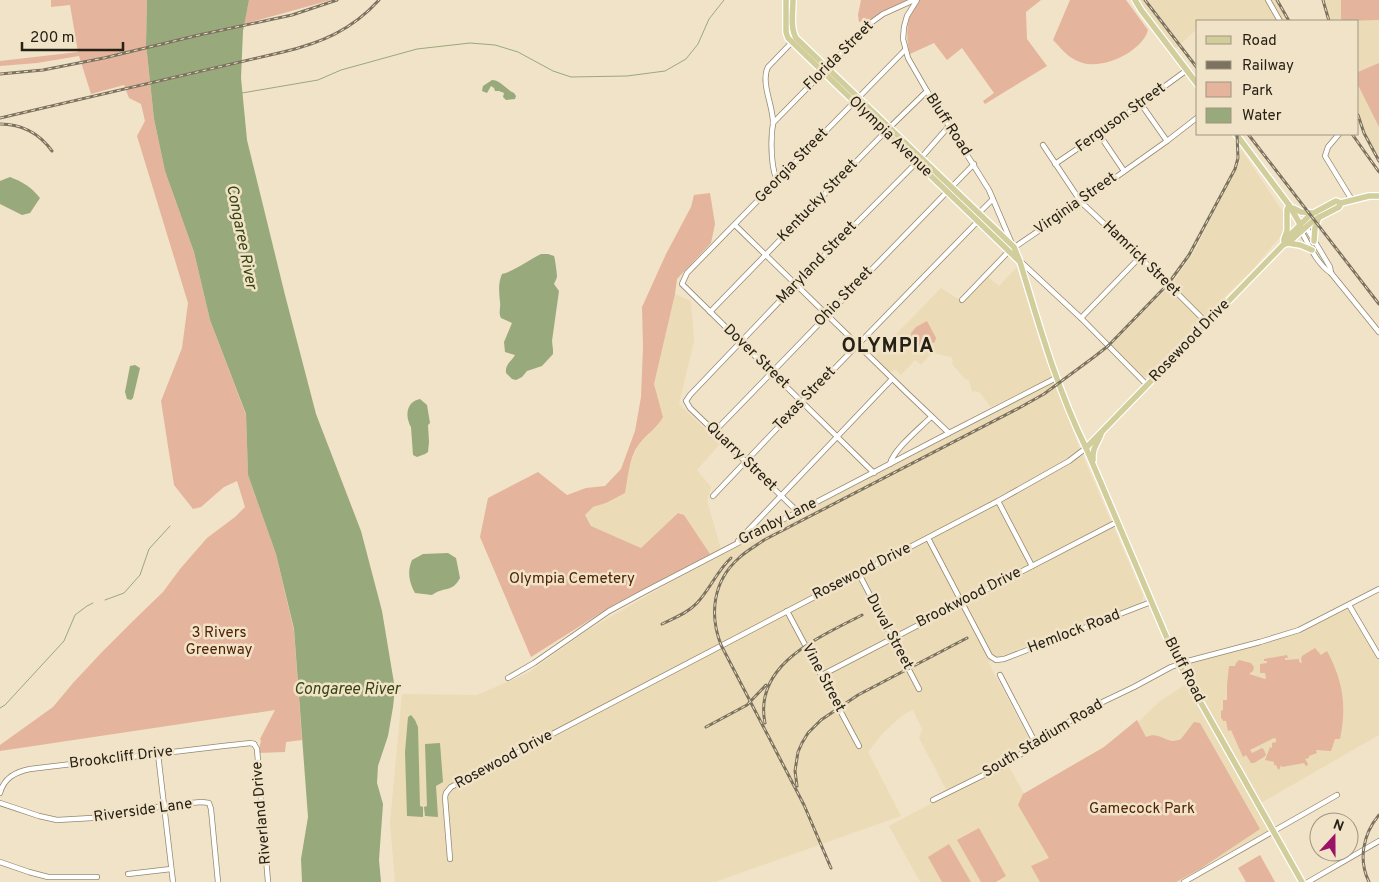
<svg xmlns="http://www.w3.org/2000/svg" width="1379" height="882" viewBox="0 0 1379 882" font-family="Overpass,sans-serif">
  <rect width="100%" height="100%" fill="#f1e3c7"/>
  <!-- built -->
  <g fill="#ecdbb7">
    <polygon points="1135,0 1275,0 1287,21 1198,21 1198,28 1172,52"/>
    <polygon points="1323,0 1379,0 1379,165 1358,115 1358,21 1329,21"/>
    <polygon points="1241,149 1285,215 1284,232 1253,269 1144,378 1111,346 1173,282 1194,252 1239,162"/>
    <polygon points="1017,267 1052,376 1051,378 991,407 980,393 976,391 972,392 969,380 965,379 952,364 953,360 951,357 932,353 921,365 915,360 901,375 896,370 889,372 874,357 941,288 963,302 988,277 999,286"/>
    <polygon points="675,294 691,301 694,341 679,404 720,444 697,470 711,487 707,501 721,549 727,552 1055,381 1079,447 1143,595 1143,599 1141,603 1016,650 988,662 1032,744 980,775 947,791 919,738 922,729 913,710 904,714 883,733 868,752 901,816 715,882 395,882 390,823 402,694 477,695 528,673 588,630 671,582 713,559 681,513 678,513 641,548 591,526 585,515 593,507 606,503 630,464 638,445 658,425 663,417 654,384"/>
    <polygon points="1349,604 1379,657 1379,735 1259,804 1273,831 1185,882 920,882 889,826 1007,763 1026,797 1126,734 1160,701 1191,681 1182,663 1303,627"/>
  </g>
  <!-- green -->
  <g fill="#e5b49c">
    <polygon points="51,0 147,0 146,44 154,119 165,171 194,252 210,320 246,415 248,475 276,554 294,631 302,740 286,742 285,752 258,753 261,741 260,739 275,710 0,751 0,745 53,707 73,683 101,653 135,619 163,592 180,569 207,538 235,517 245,507 237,481 224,487 201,507 193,509 174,485 161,401 182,348 188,303 137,136 145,121 141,104 129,98 124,85 91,94 79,56 37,63 0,66 0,61 78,52 70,5 51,7"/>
    <polygon points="249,0 331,0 244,24"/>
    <polygon points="861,0 912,0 909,2 893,7 874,18 859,22 858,15"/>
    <path d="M920,0h121l-15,12 1,27 20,27 -62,38 -2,-3 11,-8 -32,-45 -15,12 -13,-17 -24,11c-5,-18 -4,-40 10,-54z"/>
    <path d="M1070,0h56l22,30c-6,22 -47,41 -68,32 -12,-4 -19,-14 -27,-22z"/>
    <polygon points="1341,0 1379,0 1379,20 1343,21 1341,19"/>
    <polygon points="1379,63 1379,127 1358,85 1358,72"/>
    <path d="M710,193l5,31 -4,19 -34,36 -2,15 -21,90 9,33c-6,11 -16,17 -24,27 -10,13 -11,33 -14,49l-19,10 -13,4 -8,8 6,11 50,22 37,-35 6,2 26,39 -95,50 -84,53 -51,-120 8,-39 50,-26 29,23 19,-7 19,-2 16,-17 14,-38 6,-34 2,-50 -1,-40 24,-53 25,-47 3,-12z"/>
    <polygon points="927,321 936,338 935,342 914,352 912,347 911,333 916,327"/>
    <path d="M1315,648l6,7 6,-4c16,30 20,54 13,88h-5l-4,12 -15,-1 1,3 -8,3v2l-4,1 3,5 -1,2 -2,-1 -1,-2 -22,4 -1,-2 -2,5 -1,-1 -2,-4h-2v-3l-9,-2 5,-13 2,1v-5l4,-1v-3l-2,-1 -24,12 2,3 10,-5 2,2 2,5 -2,2 -10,6h-3l-5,-8 -3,2 -12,-27 -3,1 -2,-10h-3l-1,-3 -1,1v-8l2,-1v-10h4v-15l2,-19h6l1,-3 3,-3 12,3 3,4 -1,4 -4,3 16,5 1,-1 -1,-5h-5v-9l7,-1v-2h-3v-2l23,-4 1,3h-3v2l14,-1v3l3,1 -1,-4 1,-3z"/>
    <path d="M1137,720l9,17c11,-5 16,2 26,4 1,0 8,-1 9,-2l13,-17 6,1 60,106 -60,40 -24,13h-136l-9,-16 18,-8 -31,-53 5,-11 81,-47z"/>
    <polygon points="979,828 1006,876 996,882 981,882 957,840"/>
    <polygon points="949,844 971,882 942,882 928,857"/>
    <polygon points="1260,855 1275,882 1246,882 1238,868"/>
  </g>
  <!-- water -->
  <g fill="#98a97b">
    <polygon points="147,0 249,0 243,31 241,78 247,140 285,295 316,414 361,531 382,611 395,689 393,707 388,736 378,766 377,783 383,804 379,860 381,882 302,882 301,859 308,817 294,629 276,554 248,475 246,414 210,320 194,252 165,171 154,119 146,44"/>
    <path d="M492,80c8,0 15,10 22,13l2,3 -1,3 -9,1 -3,-3 1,-4 -5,-2h-4l-1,-3 -3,-2 -4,7 -5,-2 1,-5z"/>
    <path d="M10,177c13,5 21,10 30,21l-10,15 -8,2 -22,-11v-23z"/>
    <path d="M541,254h7l6,2c1,2 3,18 3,20 0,3 -2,5 -3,8l5,7 -7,50 1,9v4l-11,12 -15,5 -5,6 -6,3 -4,-1 -6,-6c-1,-9 5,-11 9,-18l-10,-3 -1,-10 8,-19 -11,-5c-3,-6 0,-10 -1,-16 -1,-10 -2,-19 2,-28 12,-3 27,-14 39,-20z"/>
    <polygon points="135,365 140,368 133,398 131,400 127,399 125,392 130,366"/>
    <path d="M420,399l7,6 3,18 -2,2 1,17 -1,10 -3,2 -8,3 -4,-2 -2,-28c-6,-11 -5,-25 9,-28z"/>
    <path d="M448,553l8,5 4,20c-8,15 -15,8 -28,17l-17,-2c-6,-11 -8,-22 -3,-33l11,-6z"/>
    <polygon points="411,715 415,720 418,727 420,806 423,807 423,817 407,816 405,752 408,717"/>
    <polygon points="440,743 443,782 436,786 438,817 425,816 424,807 427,806 425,744"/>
  </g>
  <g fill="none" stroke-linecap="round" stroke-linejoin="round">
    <!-- stream -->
    <g stroke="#98a97b" stroke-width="1">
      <polyline points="242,93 318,80 341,70 417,49 470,43 495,45 518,52 553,71 571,77 627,76 665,71 686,59 698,44 709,19 724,0"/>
      <polyline points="105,600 124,593 140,575 149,549 170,526"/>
      <polyline points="0,708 5,705 64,641 75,615 87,606 93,603"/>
    </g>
    <defs>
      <g id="minor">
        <polyline points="917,0 907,16 904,27 903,39 908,58 927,91 989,190 1012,244"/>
        <polyline points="1268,0 1280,21"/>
        <polyline points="1141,104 1167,141"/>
        <polyline points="773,123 872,22 883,14 914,0"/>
        <polyline points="1099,134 1124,171"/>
        <polyline points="1339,134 1328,147 1325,156 1352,200"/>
        <polyline points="1043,145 1081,202 1168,284 1207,323"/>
        <polyline points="1055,164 1099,134 1187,70"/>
        <path d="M778,181c-7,-10 -7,-37 -6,-49 0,-3 1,-6 1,-8 1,-17 -13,-41 -5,-57l26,-27"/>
        <polyline points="979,213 993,199"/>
        <polyline points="735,225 906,392 949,433"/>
        <polyline points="1306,227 1330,267 1331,273"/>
        <path d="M1301,231c8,14 16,33 30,42l48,59"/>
        <polyline points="1021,262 1081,318 1147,385"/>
        <polyline points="962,300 1009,251 1081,202 1167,141 1198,117"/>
        <polyline points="710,312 885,132 927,91"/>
        <polyline points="1081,318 1140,257"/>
        <polyline points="715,431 974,164"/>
        <path d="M890,464c3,-14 30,-36 41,-47"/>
        <polyline points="874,473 682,284 687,273 905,50"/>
        <polyline points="713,496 802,402 982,217"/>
        <polyline points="998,501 1032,566"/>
        <polyline points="798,512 690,408 686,401 690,395 796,284 921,158 949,126"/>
        <polyline points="928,538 990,656 996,660 1004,659 1151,602"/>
        <polyline points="738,541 892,379"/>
        <polyline points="859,574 919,689"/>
        <polyline points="1349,605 1379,656"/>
        <polyline points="787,611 859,746"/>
        <polyline points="822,675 1117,522"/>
        <polyline points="1000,675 1036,744"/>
        <polyline points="508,678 534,663 609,611 644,592 949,433 1056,378"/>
        <polyline points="254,744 257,749 268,882"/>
        <polyline points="158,754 173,882"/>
        <path d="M0,793c4,-15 15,-21 30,-24l193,-23 28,-3 3,1"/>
        <polyline points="933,800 1006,764 1088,709 1134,687 1171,667 1188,661 1260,642 1299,630 1379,589"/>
        <polyline points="0,803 39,816 57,820 92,818 128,813 168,805 202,802 209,803 211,809 218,882"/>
        <polyline points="450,859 445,797 446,793 451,787 998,501 1069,461 1086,448"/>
        <polyline points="0,862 29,872 48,877 97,877"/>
        <polyline points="128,874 171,869"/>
        <polyline points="1184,882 1337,795"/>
        <polyline points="1308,882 1379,841"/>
      </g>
      <g id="major">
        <polyline points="786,0 786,32 788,38 1018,260"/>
        <path d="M793,0c0,12 -3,27 3,38l218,209 6,15c19,63 37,127 66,186l89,209 127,225"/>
        <polyline points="1135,0 1141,10 1198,85"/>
        <polyline points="1236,134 1289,205 1300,224 1301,231"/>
        <polyline points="1293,208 1301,212 1312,213"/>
        <polyline points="1284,239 1287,231 1287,210 1289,205"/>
        <polyline points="1284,241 1310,215 1336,201 1341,203 1369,196 1379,196"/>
        <polyline points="1314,241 1315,228 1319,217"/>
        <polyline points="1288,243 1300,245 1312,250"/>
        <polyline points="1086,448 1283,245 1288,243 1314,220 1339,207 1341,203"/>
        <path d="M1093,460c-1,-12 4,-15 8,-26"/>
      </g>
    </defs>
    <!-- minor casing -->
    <use href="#minor" stroke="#95886e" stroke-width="6"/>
    <!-- major casing -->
    <use href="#major" stroke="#fff" stroke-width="8"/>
    <!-- minor -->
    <use href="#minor" stroke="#fff" stroke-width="4.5"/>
    <!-- major -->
    <use href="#major" stroke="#d1ce9b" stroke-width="5.5"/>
    <defs>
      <g id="rail">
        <polyline points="1145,0 1198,69"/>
        <polyline points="1277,0 1289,21"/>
        <polyline points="1323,0 1329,21"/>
        <polyline points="0,74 43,70 104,58 199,35 292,15 337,0"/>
        <polyline points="1358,115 1364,133 1379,161"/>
        <path d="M0,118l283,-66c38,-9 69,-22 96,-52"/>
        <path d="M0,124c22,0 39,9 52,27"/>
        <polyline points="1248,134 1379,304"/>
        <polyline points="1352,134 1379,172"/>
        <path d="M662,624c12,-6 26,-11 35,-21 13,-14 20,-32 34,-45"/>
        <path d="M765,723c-12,-59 55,-86 97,-108"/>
        <polyline points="706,727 747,705 766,685"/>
        <polyline points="797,786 795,771 798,752 802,743 808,733 821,720 858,695 967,638"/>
        <path d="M831,868l-27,-63 -83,-160c-12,-31 -8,-64 18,-87 7,-7 17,-12 25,-18l255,-132 25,-14 50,-37 14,-11 60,-62 21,-29 46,-86 3,-11 -1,-24"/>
        <path d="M1369,882c-11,-22 -6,-48 10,-67"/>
      </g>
    </defs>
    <!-- rail casing -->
    <use href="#rail" stroke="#7b7260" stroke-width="3"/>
    <!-- rail -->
    <use href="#rail" stroke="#f1e3c7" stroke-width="1" stroke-dasharray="4" stroke-linecap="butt"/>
  </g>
  <g text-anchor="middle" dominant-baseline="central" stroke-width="5" stroke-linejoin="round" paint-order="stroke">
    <!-- street labels -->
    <g font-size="15" fill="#262116" stroke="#f1e3c7">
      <text transform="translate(839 56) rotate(-45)">Florida Street</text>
      <text transform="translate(1121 118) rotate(-36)">Ferguson Street</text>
      <text transform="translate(948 125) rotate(57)">Bluff Road</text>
      <text transform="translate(890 137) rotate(44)">Olympia Avenue</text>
      <text transform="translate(792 166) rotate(-46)">Georgia Street</text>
      <text transform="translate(818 201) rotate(-46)">Kentucky Street</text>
      <text transform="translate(1076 204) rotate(-35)">Virginia Street</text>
      <text transform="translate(1141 259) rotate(44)">Hamrick Street</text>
      <text transform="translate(817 263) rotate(-46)">Maryland Street</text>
      <text transform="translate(844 297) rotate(-46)">Ohio Street</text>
      <text transform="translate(1190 341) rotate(-46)">Rosewood Drive</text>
      <text transform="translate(756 357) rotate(44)">Dover Street</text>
      <text transform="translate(805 399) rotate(-46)">Texas Street</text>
      <text transform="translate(741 457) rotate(44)">Quarry Street</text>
      <text transform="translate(778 522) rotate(-27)">Granby Lane</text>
      <text transform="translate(862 572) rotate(-27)">Rosewood Drive</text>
      <text transform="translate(969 598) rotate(-27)">Brookwood Drive</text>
      <text transform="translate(889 632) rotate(62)">Duval Street</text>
      <text transform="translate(1074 632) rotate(-21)">Hemlock Road</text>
      <text transform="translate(1184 670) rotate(63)">Bluff Road</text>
      <text transform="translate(823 678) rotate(62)">Vine Street</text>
      <text transform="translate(1043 739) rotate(-31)">South Stadium Road</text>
      <text transform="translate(121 758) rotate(-7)">Brookcliff Drive</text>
      <text transform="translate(504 760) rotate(-28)">Rosewood Drive</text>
      <text transform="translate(143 811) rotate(-8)">Riverside Lane</text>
      <text transform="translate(262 813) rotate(-95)">Riverland Drive</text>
    </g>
    <!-- park labels -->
    <g font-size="15" fill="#4f2207" stroke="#f1e3c7">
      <text x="572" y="579">Olympia Cemetery</text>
      <text x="219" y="633">3 Rivers<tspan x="219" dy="17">Greenway</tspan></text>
      <text x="1142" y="809">Gamecock Park</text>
    </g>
    <!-- water labels -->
    <g font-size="16" font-style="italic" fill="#364511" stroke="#f1e3c7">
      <text transform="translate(241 237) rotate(79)">Congaree River</text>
      <text x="347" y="690">Congaree River</text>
    </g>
    <!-- district labels -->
    <g font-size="20" font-weight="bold" letter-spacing="1" fill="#262116" stroke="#f1e3c7">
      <text x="888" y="347">OLYMPIA</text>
    </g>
  </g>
  <!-- legend -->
  <rect x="1196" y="20" width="162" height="115" fill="#f1e3c7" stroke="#a09580"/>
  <rect x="1206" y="36" width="25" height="8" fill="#d1ce9b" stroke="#a09580"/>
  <text x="1242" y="45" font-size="15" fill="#262116">Road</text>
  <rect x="1206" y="61" width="25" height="8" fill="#7b7260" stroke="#a09580"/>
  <text x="1242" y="70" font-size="15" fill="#262116">Railway</text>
  <rect x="1206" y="82" width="25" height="15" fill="#e5b49c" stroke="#a09580"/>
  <text x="1242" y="95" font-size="15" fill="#262116">Park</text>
  <rect x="1206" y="108" width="25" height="15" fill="#98a97b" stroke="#a09580"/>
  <text x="1242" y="120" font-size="15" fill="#262116">Water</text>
  <!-- north arrow -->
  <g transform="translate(1334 837) rotate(21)"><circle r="24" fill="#f1e3c7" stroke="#a09580"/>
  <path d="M0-4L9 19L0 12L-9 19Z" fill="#9b1366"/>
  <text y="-8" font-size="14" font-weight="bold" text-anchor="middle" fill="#262116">N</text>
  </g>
  <!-- scale -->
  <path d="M22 42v8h101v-8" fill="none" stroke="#262116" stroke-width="2.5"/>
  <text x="30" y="42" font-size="15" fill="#262116" stroke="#f1e3c7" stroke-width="4" paint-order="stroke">200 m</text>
</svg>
